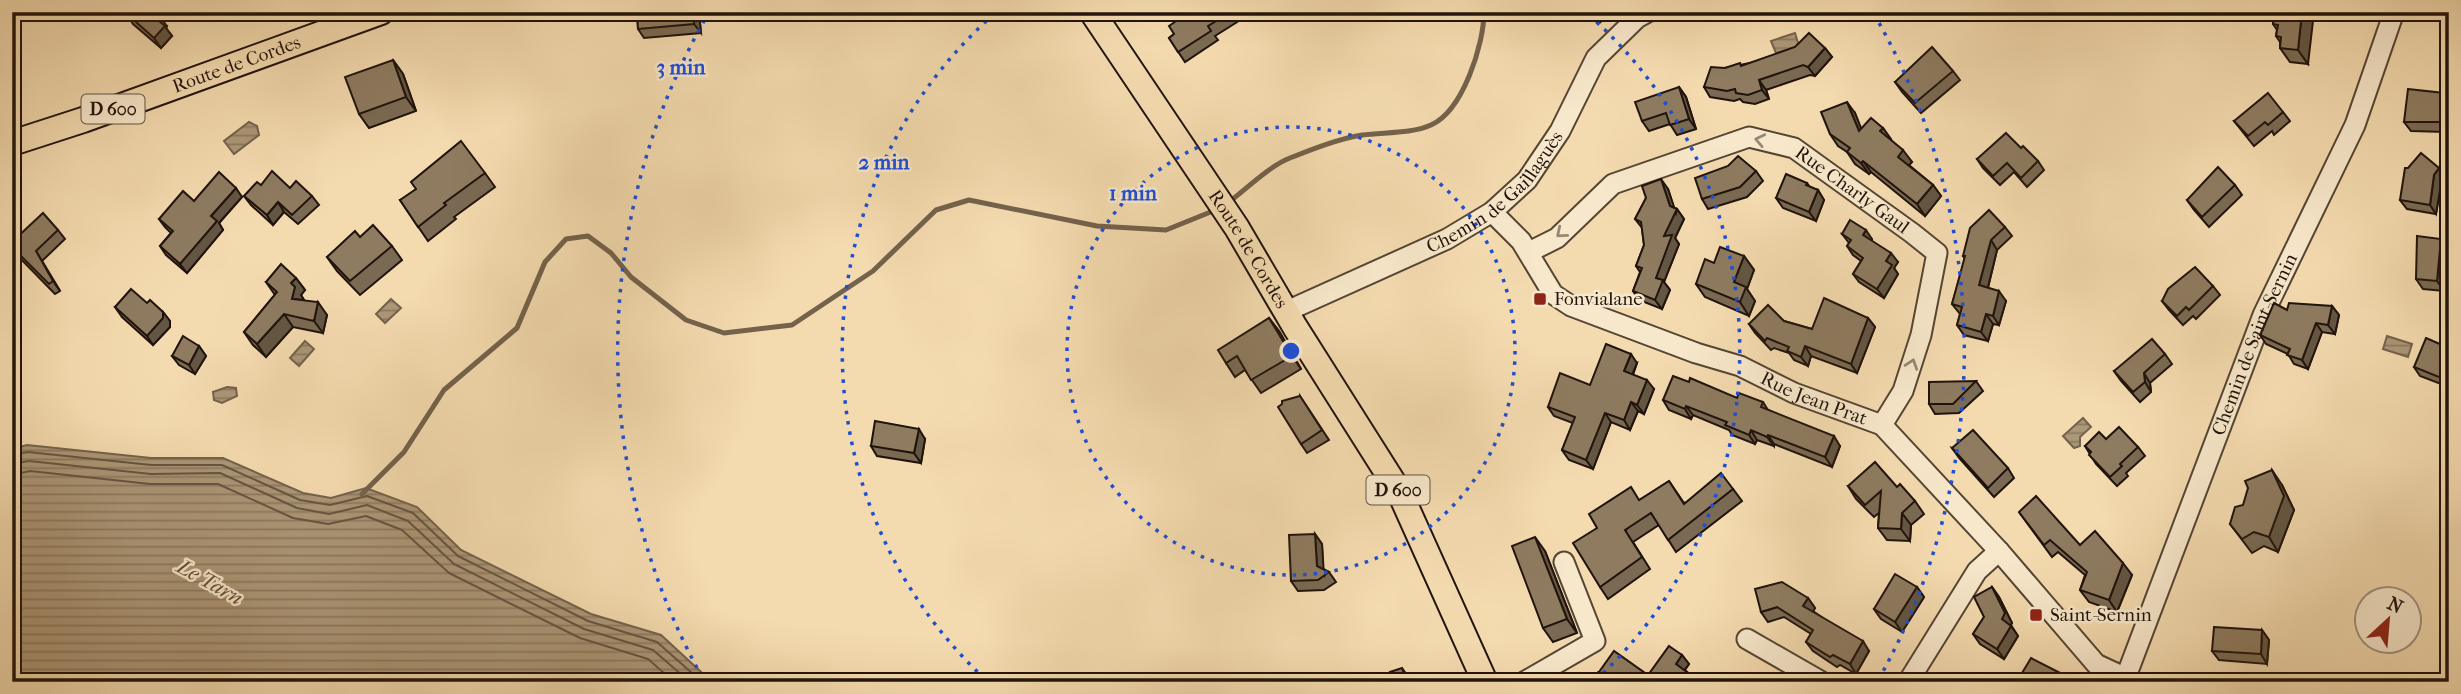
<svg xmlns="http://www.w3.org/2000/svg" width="2461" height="694" viewBox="0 0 2461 694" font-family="'IM FELL French Canon',serif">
  <defs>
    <pattern id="water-rules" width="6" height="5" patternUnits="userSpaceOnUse" patternTransform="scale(1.75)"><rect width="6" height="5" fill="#ac9777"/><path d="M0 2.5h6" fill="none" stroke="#8c7a60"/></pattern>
  </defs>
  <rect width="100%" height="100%" fill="#f4dbaf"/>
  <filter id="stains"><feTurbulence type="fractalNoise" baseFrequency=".00286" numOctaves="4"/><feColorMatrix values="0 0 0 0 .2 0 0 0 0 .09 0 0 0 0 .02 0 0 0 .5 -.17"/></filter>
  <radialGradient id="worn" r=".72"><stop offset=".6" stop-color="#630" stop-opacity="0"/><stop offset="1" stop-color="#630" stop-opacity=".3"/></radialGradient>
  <!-- water -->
  <g fill="url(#water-rules)" stroke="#74624c" stroke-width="2">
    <polygon points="1795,33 1799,46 1776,53 1771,41"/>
    <polygon points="249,122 257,126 259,135 234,154 224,141"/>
    <polygon points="391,299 401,308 385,323 376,314"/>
    <polygon points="2387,336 2412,344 2408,357 2383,349"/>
    <polygon points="305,341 314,349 299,366 290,358"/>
    <polygon points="227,387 236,388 237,396 222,403 214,400 213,392"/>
    <polygon points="2083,418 2091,427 2080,437 2080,446 2074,448 2063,436"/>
    <polygon points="27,445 151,458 223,458 303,493 331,498 366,488 417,507 461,550 591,614 661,635 712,682 12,682 12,449"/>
  </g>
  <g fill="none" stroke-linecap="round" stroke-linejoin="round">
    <!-- shore -->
    <g stroke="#665541" stroke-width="2">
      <polyline points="12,455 28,452 151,465 222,465 300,500 330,505 367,496 413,513 458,556 588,621 657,642 702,682"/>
      <polyline points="12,464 29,461 151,474 220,473 297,508 329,514 367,505 408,521 454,564 584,629 653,650 690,682"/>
      <polyline points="12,475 30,471 150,484 218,484 293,518 328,524 366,516 402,530 449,573 580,638 648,659 674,682"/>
    </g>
    <!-- stream -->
    <g stroke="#74624c" stroke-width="5">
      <path d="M1229,202c17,-13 42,-37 61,-44 23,-9 48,-19 72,-23 22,-3 49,-1 69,-10 32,-14 53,-81 53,-113"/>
      <polyline points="362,494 404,452 444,390 517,328 545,262 566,239 588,236 611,253 631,277 686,320 724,333 792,325 873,271 936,210 969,200 1097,226 1166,230 1218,209"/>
    </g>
    <defs>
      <g id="minor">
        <path id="s1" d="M1492,212l29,29 32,53 18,12 125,47 44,13 54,27 88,32 117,126 97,113 30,14"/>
        <path id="s2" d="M1529,252l28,-14 56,-54 136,-47 45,11 118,85 25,20 -16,82 -18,56 -21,34"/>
        <path id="s3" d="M1287,311l160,-72 45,-27 35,-32 33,-49 36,-73 41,-40 11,-6"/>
        <polyline points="1747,639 1822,682"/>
        <polyline points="1524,682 1595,641 1564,562"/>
        <polyline points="1908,682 1977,571 1999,551"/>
        <path id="s4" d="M2124,682l139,-367 92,-190 39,-113"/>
      </g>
      <g id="major">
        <path id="s5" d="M1092,12l145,216 58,99 105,166 85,189"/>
        <path id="s6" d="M12,143l71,-23 298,-108"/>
      </g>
    </defs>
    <!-- minor casing -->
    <use href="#minor" stroke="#554534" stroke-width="23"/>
    <!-- major casing -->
    <use href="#major" stroke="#20130b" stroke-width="28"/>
    <!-- minor -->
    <use href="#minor" stroke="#f8e8cb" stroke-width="19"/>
    <!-- major -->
    <use href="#major" stroke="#f4dbaf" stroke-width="24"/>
  </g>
  <!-- wall -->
  <g fill="#7a6a53" stroke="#20130b" stroke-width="2">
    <polygon points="582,12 602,12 586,18"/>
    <polygon points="637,12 699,12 701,33 644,38 638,29"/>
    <polygon points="1189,12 1253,12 1215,36 1218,40 1185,62 1169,38 1174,34"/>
    <polygon points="1589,12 1608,12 1609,15 1598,24"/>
    <polygon points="2018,12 2057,12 2023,19"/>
    <polygon points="2274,12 2308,64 2290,62 2280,48 2280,42 2276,36 2277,30 2273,24"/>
    <polygon points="127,14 167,26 166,28 172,36 161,48 133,24"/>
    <polygon points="1825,48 1832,57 1815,76 1810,75 1766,90 1769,99 1755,104 1743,102 1740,99 1734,101 1710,97 1704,87 1725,68"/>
    <polygon points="393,60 403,74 416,111 369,128 359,114"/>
    <polygon points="1953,71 1960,80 1921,113 1902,92 1895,82"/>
    <polygon points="1679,87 1686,97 1696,129 1677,135 1670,124 1649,131 1642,121"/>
    <polygon points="2444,93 2449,100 2449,115 2446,132 2411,131 2404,122"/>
    <polygon points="2283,112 2290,121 2274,135 2272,131 2254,146 2234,121"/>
    <polygon points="1855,113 1861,129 1883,128 1891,140 1912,162 1909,165 1933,185 1941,196 1925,216 1871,172 1869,174 1855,164 1847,152 1838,146 1830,134"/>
    <polygon points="2021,148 2038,161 2044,170 2027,187 2014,172 2000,185 1983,168 1977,159"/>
    <polygon points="1756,171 1763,181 1747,197 1708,209 1702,199"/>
    <polygon points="485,173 495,187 454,217 456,219 428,241 400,200"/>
    <polygon points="2445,177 2441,184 2436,214 2407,209 2400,200"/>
    <polygon points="1807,183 1810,187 1818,190 1824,200 1816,221 1783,208 1776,198"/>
    <polygon points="261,185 290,188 312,196 319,205 298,224 284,212 273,225 251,205 244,196"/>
    <polygon points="2235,185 2242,195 2209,227 2194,210 2187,200"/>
    <polygon points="1668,189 1674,208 1677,209 1684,219 1675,238 1679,244 1664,282 1670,290 1662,309 1639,300 1633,291 1640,272 1636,266 1644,245 1642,228 1635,219 1646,198"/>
    <polygon points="242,197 219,223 223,230 187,273 166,255 160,246 171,233 165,227 159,219 194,201"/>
    <polygon points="2005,227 2012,236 1997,250 1988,288 2006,301 1999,325 1993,324 1988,341 1964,335 1957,325 1960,314 1952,304 1965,259 1963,256"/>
    <polygon points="58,230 65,239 42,261 60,291 55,294 16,254 12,248 12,242"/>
    <polygon points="1842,234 1872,239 1872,241 1898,262 1894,268 1898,274 1884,298 1859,282 1853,274 1861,261 1853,255 1847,246 1849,243"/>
    <polygon points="360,237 392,246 402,260 360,295 337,271 327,257"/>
    <polygon points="2448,249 2444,291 2423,289 2416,279"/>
    <polygon points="1744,256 1754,270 1747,289 1755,301 1749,316 1705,297 1696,284 1714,263"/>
    <polygon points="296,278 305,290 301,295 304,300 327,315 323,333 293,327 266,357 253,345 244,332 275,295 266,282"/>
    <polygon points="2213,286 2220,295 2196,319 2193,316 2183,325 2169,310 2162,301"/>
    <polygon points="147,303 163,312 170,321 170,327 153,345 122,317 115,307"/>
    <polygon points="2332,306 2339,315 2335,334 2322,332 2308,369 2294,364 2288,354 2266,344 2260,335 2287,310"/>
    <polygon points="1269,318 1279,331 1301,369 1261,393 1245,370 1235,377 1226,363"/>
    <polygon points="1868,318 1875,327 1857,373 1811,356 1808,366 1794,360 1789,353 1774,348 1771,350 1755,333 1749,324 1784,321 1812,329"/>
    <polygon points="199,346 206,356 195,374 179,365 172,356"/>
    <polygon points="2449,348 2449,387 2420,376 2414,367"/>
    <polygon points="2165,354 2172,364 2150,383 2151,392 2140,402 2121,381 2114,371"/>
    <polygon points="1637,363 1633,375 1654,389 1644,414 1638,411 1630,430 1611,422 1593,469 1569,460 1562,450 1573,423 1554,416 1548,407 1590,385"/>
    <polygon points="1976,381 1983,391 1959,413 1935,414 1929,404"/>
    <polygon points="1689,382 1737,398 1763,402 1768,410 1840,446 1832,467 1774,444 1774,446 1757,440 1755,444 1732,435 1729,430 1693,415 1691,419 1669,410 1663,400"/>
    <polygon points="1300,396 1329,440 1307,453 1301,444"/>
    <polygon points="925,439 921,463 877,456 871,446"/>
    <polygon points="2106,439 2138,447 2145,456 2126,473 2128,476 2117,486 2096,464 2085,446"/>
    <polygon points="1952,448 2008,468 2014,478 1994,497 1959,458"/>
    <polygon points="1669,481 1684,503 1733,489 1742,501 1676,552 1659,525 1633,542 1650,569 1608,599 1600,587 1640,500"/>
    <polygon points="2282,485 2294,510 2278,552 2264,546 2252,553 2230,524 2243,505"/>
    <polygon points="1848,486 1897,487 1915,501 1924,514 1911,525 1910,541 1887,540 1878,528 1879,513 1874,517 1856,499"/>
    <polygon points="2019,512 2080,545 2132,575 2117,612 2089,602 2080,590 2085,575 2058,552 2052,557"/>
    <polygon points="1315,534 1322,544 1323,569 1329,572 1336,582 1324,590 1298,591 1291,581"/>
    <polygon points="1545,551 1577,633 1553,642 1543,628"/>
    <polygon points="1917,587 1924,597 1902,632 1881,619 1874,609"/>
    <polygon points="1992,587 1999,597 2012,623 2011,625 2018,636 2004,659 1980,644 1973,634 1984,617"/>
    <polygon points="1808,598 1815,608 1813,611 1869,651 1856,674 1840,665 1837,667 1813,651 1806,642 1811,634 1784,617 1768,622 1761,612"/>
    <polygon points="2262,630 2269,640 2267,664 2219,660 2212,651"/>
    <polygon points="1682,655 1689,664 1685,670 1698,682 1606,682 1599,672 1648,675"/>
  </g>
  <!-- shaded-wall -->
  <g fill="#635643" stroke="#20130b" stroke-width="2">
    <polygon points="694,12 699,12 699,13 701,33 694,24"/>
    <polygon points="2302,12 2314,12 2308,64 2298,50"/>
    <polygon points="160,17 167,26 166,28 172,36 161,48 154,38 158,20"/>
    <polygon points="1825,48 1832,57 1815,76 1808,67"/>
    <polygon points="393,60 403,74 416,111 406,97"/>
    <polygon points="1759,80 1766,90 1769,99 1762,90"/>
    <polygon points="1679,87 1686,97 1696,129 1689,119"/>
    <polygon points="2444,93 2449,100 2449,115 2446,132 2440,122"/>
    <polygon points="1847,102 1855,113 1867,143 1859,131"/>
    <polygon points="1883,128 1891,139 1888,143 1880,131"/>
    <polygon points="1903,150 1912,162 1906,168 1898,157"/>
    <polygon points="1863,161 1871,172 1869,174 1861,163"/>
    <polygon points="2439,168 2445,177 2441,184 2436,214 2430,205 2434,175"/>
    <polygon points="1661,179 1668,189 1676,213 1677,209 1684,219 1675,238 1679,244 1664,282 1670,290 1662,309 1655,300 1656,278 1670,206"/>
    <polygon points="1933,185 1941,196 1925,216 1917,204"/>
    <polygon points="236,188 242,197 219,223 223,230 187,273 180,264 211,216"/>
    <polygon points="1818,190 1824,200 1816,221 1809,212"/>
    <polygon points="278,202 284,212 273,225 267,215"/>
    <polygon points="1866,230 1872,239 1870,244 1863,235"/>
    <polygon points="2441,239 2448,249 2444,291 2437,281"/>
    <polygon points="1991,240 1997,250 1986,295 1979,285"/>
    <polygon points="36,251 60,291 53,281"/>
    <polygon points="1891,253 1898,262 1894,268 1898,274 1884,298 1877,289 1886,261"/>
    <polygon points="1744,256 1754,270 1747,289 1755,301 1749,316 1740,302 1734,282"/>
    <polygon points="296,278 305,290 301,295 304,300 292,299 291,283"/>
    <polygon points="1999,291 2006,301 1999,325 1993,316"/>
    <polygon points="318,302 327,315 323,333 314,321"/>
    <polygon points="2332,306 2339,315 2335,334 2328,325"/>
    <polygon points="163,312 170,321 170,327 153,345 147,336"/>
    <polygon points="284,314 293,327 266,357 257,344"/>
    <polygon points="1986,314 1993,324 1988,341 1981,332"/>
    <polygon points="1269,318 1279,331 1301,369 1292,356"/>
    <polygon points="1868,318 1875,327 1857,373 1851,364"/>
    <polygon points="2316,323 2322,332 2308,369 2302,360"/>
    <polygon points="199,346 206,356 195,374 189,365"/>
    <polygon points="1805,346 1811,356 1808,366 1801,357"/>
    <polygon points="16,348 20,353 17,368 14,363"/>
    <polygon points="1631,354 1637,363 1630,380 1624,371"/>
    <polygon points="2144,373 2150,383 2151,392 2145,382"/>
    <polygon points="1647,380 1654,389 1644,414 1637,405"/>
    <polygon points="1631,402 1638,411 1630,430 1624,420"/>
    <polygon points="1686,406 1693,415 1691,419 1685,409"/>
    <polygon points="1605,413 1611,422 1593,469 1586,460"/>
    <polygon points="919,429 925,439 921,463 914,453"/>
    <polygon points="1751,430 1757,440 1755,444 1749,435"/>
    <polygon points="1768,435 1774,444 1774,446 1767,437"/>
    <polygon points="1834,436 1840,446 1832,467 1825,457"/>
    <polygon points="2272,470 2282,485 2294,510 2278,552 2269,537"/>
    <polygon points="1902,513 1911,525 1910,541 1901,529"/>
    <polygon points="1315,534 1322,544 1324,575 1317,566"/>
    <polygon points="1535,537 1545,551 1577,633 1567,619"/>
    <polygon points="2123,563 2132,575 2117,612 2109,600"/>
    <polygon points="1917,587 1924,597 1902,632 1895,622"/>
    <polygon points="1992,587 1999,597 2012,623 2008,629 2002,619"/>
    <polygon points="1808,598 1815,608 1810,616 1803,606"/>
    <polygon points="2011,626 2018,636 2004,659 1997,649"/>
    <polygon points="2262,630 2269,640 2267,664 2261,654"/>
    <polygon points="1863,641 1869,651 1856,674 1850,664"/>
    <polygon points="1682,655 1689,664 1682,673 1676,664"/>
    <polygon points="1402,668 1409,678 1410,682 1407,682"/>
  </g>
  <!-- building -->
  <g fill="#8e7b60" stroke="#20130b" stroke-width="2">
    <polygon points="128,12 155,12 160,17 158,20 165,26 154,38 127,14"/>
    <polygon points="637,12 694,12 694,24 638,29"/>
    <polygon points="1189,12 1231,12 1208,26 1211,31 1178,52 1169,38 1174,34 1169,26"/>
    <polygon points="2274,12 2302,12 2298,50 2280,48 2281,37 2276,36 2278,25 2273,24"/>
    <polygon points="1809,33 1825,48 1808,67 1803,65 1759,80 1762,90 1748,95 1736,93 1735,89 1727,91 1704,87 1711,67 1725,68 1740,63 1741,66 1795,47"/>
    <polygon points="1932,47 1953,71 1915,103 1895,82"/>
    <polygon points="393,60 406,97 359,114 345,77"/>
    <polygon points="1679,87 1689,119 1670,125 1666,113 1642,121 1635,102"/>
    <polygon points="2408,89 2444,93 2440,122 2404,122"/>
    <polygon points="2268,93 2283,112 2268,125 2265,122 2248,136 2234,121"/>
    <polygon points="1847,102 1859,131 1871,118 1883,128 1880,131 1903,150 1898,157 1933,185 1917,204 1863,161 1861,163 1847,152 1850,148 1830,134 1821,112"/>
    <polygon points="2006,133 2021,148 2023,146 2038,161 2021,178 2007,163 1993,176 1977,159"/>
    <polygon points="461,141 485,173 444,203 446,205 418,227 400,200 416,189 411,182"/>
    <polygon points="2421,153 2439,168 2434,175 2430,205 2400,200 2405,168 2408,168"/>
    <polygon points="1738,156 1756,171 1740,187 1702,199 1695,178 1728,166"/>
    <polygon points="2218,167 2235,185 2202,217 2187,200"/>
    <polygon points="272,171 290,188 296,181 312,196 292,215 278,202 267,215 244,196 257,182 261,185"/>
    <polygon points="219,172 236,188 211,216 217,221 180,264 160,246 173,231 159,219 183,191 194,201"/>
    <polygon points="1786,174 1807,183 1806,185 1818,190 1809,212 1776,198"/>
    <polygon points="1661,179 1670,206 1677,209 1664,236 1672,235 1656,278 1663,280 1655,300 1633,291 1642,268 1636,266 1644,245 1641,222 1635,219 1646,198 1642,186"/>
    <polygon points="1989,210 2005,227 1991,240 1979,285 1999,291 1993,316 1986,314 1981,332 1957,325 1962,307 1952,304 1965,256 1963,256 1970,228"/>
    <polygon points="43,213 58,230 36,251 53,281 49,284 12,247 12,242"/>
    <polygon points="1850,220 1866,230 1863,235 1891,253 1886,261 1892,265 1877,289 1853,274 1863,258 1847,246 1851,240 1842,234"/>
    <polygon points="373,225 392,246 350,281 327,257 355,231 360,237"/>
    <polygon points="2417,236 2441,239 2437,281 2416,279"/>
    <polygon points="1720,247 1744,256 1734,282 1746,287 1740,302 1696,284 1705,259 1714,263"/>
    <polygon points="281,264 296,278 291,283 295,287 292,299 318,302 314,321 284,314 257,344 244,332 277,292 266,282"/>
    <polygon points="2195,267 2213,286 2189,310 2186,307 2177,316 2162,301 2168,289"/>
    <polygon points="131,289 147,303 150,300 163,312 163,318 147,336 115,307"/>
    <polygon points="1824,298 1868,318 1851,364 1805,346 1801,357 1787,351 1789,347 1767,338 1765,341 1749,324 1768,305 1784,321 1812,329"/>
    <polygon points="2274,303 2287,310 2289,303 2332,306 2328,325 2316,323 2302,360 2287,355 2290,349 2260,335"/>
    <polygon points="1269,318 1292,356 1251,380 1237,356 1226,363 1218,350"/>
    <polygon points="183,336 199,346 189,365 172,356"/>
    <polygon points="2426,338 2449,348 2449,381 2414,367"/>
    <polygon points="2152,339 2165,354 2144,373 2145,382 2133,392 2114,371"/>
    <polygon points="12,344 16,348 14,363 12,362"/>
    <polygon points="1606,344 1631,354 1624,371 1647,380 1637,405 1631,402 1624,420 1605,413 1586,460 1562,450 1575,417 1548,407 1560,373 1590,385"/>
    <polygon points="1673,376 1689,382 1690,378 1737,398 1739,393 1763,402 1761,407 1834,436 1825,457 1768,435 1767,437 1751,430 1749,435 1725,425 1727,422 1686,406 1685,409 1663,400"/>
    <polygon points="1976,381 1953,404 1929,404 1929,382"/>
    <polygon points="1300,396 1322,430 1301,444 1278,407 1282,404 1282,401"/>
    <polygon points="875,421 919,429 914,453 871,446"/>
    <polygon points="2119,427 2138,447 2120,464 2122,466 2110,477 2089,455 2091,452 2085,446 2099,432 2106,439"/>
    <polygon points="1973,430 2008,468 1988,488 1952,448"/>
    <polygon points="1875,462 1897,487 1900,484 1915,501 1902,513 1901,529 1878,528 1881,491 1865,505 1848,486"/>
    <polygon points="2272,470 2284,496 2269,537 2254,532 2242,539 2230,524 2235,507 2243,505 2248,488 2245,481"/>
    <polygon points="1721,473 1733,489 1668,540 1651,513 1625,530 1642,557 1600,587 1573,543 1597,528 1589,514 1631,487 1639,500 1669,481 1684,504"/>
    <polygon points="2036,496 2080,545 2095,531 2123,563 2109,600 2080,590 2087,572 2050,540 2044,545 2019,512"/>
    <polygon points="1315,534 1317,566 1329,572 1318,580 1291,581 1289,535"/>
    <polygon points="1535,537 1567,619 1543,628 1512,546"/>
    <polygon points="1895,574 1917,587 1895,622 1874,609"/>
    <polygon points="1782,582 1808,598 1803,606 1863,641 1850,664 1833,655 1830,657 1806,642 1813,630 1777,607 1761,612 1755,589"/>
    <polygon points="1992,587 2005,613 2002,619 2011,626 1997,649 1973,634 1984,617 1974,597"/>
    <polygon points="2214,627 2262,630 2261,654 2212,651"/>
    <polygon points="1669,646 1682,655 1676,664 1695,678 1692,682 1613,682 1599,672 1614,651 1648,675"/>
    <polygon points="2031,658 2068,677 2065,682 2024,682 2019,678"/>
    <polygon points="1402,668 1407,682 1393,682 1390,672"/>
    <polygon points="1941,678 1943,682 1933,682"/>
  </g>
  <!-- one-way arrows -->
  <defs><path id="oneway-chevron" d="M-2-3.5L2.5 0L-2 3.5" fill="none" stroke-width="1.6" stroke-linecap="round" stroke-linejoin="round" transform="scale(1.75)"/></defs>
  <g stroke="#978875">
    <use href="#oneway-chevron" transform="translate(1760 140) rotate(-168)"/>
    <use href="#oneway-chevron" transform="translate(1561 233) rotate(140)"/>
    <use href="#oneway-chevron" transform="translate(1912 364) rotate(-72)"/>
  </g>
  <!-- distance rings -->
  <g fill="none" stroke="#1d4ed8" stroke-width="3.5" stroke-dasharray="3.5 7">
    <circle cx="1291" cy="351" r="224"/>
    <path d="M985 679A449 449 0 0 1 993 15M1589 15A449 449 0 0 1 1597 679"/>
    <path d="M702 677A673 673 0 0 1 708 14M1874 14A673 673 0 0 1 1880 677"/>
  </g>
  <!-- markers -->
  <g fill="#8f2418" stroke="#f8e8cb" stroke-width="2.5">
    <rect x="1533" y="292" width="14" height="14" rx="3.5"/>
    <rect x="2029" y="608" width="14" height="14" rx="3.5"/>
  </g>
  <g text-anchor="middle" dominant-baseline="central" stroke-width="5" stroke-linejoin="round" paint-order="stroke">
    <!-- shield labels -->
    <g fill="#f8e8cb" stroke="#615345" stroke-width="2">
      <rect x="81.5" y="94.5" width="63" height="29" rx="5"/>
      <rect x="1366.5" y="475.5" width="63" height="29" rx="5"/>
    </g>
    <g font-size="18" font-weight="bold" fill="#20130b">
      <text x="113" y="109">D 600</text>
      <text x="1398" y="490">D 600</text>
    </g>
    <!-- street labels -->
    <g font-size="19" fill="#20130b" stroke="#f8e8cb">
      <text stroke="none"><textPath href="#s6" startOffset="238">Route de Cordes</textPath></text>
      <text stroke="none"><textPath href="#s3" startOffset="243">Chemin de Gaillaguès</textPath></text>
      <text stroke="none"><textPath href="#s2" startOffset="371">Rue Charly Gaul</textPath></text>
      <text stroke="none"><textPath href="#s5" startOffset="284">Route de Cordes</textPath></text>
      <text stroke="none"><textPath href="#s4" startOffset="362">Chemin de Saint-Sernin</textPath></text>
      <text stroke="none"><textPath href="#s1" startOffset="385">Rue Jean Prat</textPath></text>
    </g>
    <!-- poi labels -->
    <g font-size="19" fill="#20130b" stroke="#f8e8cb" text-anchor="start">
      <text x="1554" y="299">Fonvialane</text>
      <text x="2050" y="615">Saint-Sernin</text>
    </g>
    <!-- water labels -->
    <g font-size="21" font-style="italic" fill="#5f4e3c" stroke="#f8e8cb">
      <text transform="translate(210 582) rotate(29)">Le Tarn</text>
    </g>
  </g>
  <circle cx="1291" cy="351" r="10" fill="#1d4ed8" stroke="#f8e8cb" stroke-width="3.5"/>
  <g font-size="21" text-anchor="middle" font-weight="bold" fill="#1d4ed8" stroke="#f8e8cb" stroke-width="5" stroke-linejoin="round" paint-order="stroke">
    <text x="681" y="74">3 min</text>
    <text x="884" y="169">2 min</text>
    <text x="1133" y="200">1 min</text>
  </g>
  <!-- margin -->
  <rect width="2461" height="694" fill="none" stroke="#f4dbaf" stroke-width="42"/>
  <rect x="14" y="14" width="2433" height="666" fill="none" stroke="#20130b" stroke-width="3.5"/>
  <rect x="21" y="21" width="2419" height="652" fill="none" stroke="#20130b" stroke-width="2"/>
  <!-- north arrow -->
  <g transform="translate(2388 620) rotate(26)"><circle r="33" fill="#f8e8cb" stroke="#a2937e" stroke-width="2"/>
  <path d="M0-5L12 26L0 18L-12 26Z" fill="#8f2418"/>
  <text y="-10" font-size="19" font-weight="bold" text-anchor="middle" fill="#20130b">N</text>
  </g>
  <rect width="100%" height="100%" filter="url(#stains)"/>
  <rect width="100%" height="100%" fill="url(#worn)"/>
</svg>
